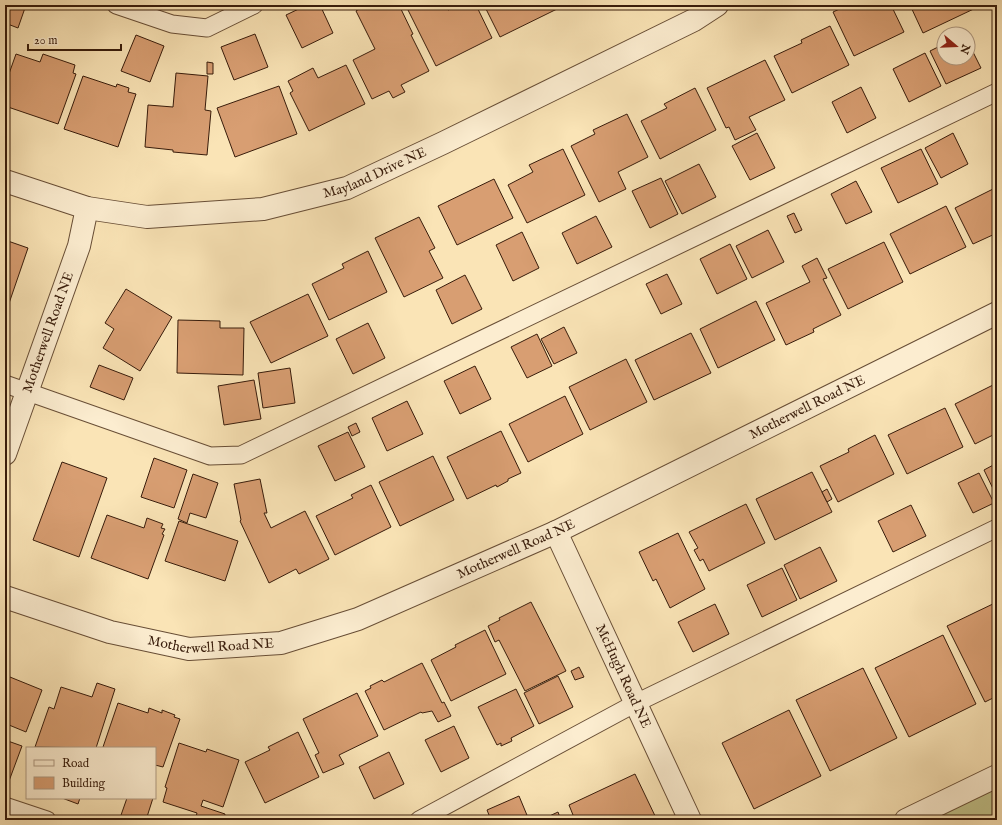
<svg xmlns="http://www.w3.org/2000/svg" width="1002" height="825" viewBox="0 0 1002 825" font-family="'IM FELL English',serif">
  <rect width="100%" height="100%" fill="#fae4b6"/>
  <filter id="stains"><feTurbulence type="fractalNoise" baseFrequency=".005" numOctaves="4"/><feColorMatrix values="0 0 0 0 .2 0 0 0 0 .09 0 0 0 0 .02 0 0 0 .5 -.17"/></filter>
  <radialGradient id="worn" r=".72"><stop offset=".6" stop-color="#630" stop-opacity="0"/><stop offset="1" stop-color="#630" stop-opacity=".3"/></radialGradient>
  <!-- green -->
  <polygon fill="#c2c38b" stroke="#7d704b" points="997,776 997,820 924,820"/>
  <!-- building -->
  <g fill="#d89e72" stroke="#381c0b">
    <polygon points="5,5 26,5 18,28 5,23"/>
    <polygon points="307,5 320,5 333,33 302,48 286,15"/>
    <polygon points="357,5 399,5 413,34 411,35 429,71 401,85 405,92 393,98 389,91 372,99 353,60 375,49 356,11 359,9"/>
    <polygon points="412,5 445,5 448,10 451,9 449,6 450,5 476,5 492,38 436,66 407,8"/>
    <polygon points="484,5 555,5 557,9 500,37"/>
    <polygon points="848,5 891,5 904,32 854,56 833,12"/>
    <polygon points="910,5 979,5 980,6 923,33"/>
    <polygon points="830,26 849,65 792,93 774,56 802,43 801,40"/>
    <polygon points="255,34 268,67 234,80 221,47"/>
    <polygon points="136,35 164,46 150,82 121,71"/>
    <polygon points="968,42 981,68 946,84 930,51 944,44 944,58 968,58"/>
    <polygon points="925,53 941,86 909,102 893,69"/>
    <polygon points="16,54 40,62 43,54 75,65 73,73 76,74 58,124 5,106 5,85"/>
    <polygon points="765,60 785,100 749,117 756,130 735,140 729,127 726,128 707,88"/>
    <polygon points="207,62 213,63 213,74 207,74"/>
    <polygon points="346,65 365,104 309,131 290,93 293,91 288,81 313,68 318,78"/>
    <polygon points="176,73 208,76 205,110 211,111 207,155 173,152 173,150 145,147 148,105 173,107"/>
    <polygon points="83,76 116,87 117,84 129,88 128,92 136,94 118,147 64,129"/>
    <polygon points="279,86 297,134 235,157 217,108"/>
    <polygon points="861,87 876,118 847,133 832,102"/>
    <polygon points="695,88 716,130 660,159 641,121 667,108 664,104"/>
    <polygon points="627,114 648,157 618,172 626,189 599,202 571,146 595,134 593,130"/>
    <polygon points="757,133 775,168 750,180 732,146"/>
    <polygon points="953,133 968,164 941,178 925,148"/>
    <polygon points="563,149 585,195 527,223 508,185 533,172 529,165"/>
    <polygon points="921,149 938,184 898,203 881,168"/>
    <polygon points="699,164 716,197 682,214 665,181"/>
    <polygon points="661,178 678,214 650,228 632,191"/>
    <polygon points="494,179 513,218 457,245 438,206"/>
    <polygon points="856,181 872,212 846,224 831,194"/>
    <polygon points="997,187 997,233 973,244 955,208"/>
    <polygon points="946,206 966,247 910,274 890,234"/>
    <polygon points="794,213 802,230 795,233 787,216"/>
    <polygon points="596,216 612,247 577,264 562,233"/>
    <polygon points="419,217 435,248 429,251 443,278 404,297 375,238"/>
    <polygon points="768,230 784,262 752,278 736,246"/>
    <polygon points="522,232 539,268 513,281 496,245"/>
    <polygon points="5,240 28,248 5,315"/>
    <polygon points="884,242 903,282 848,309 828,269"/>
    <polygon points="730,244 747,279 717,294 700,259"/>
    <polygon points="368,251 387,292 329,320 312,284 344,268 342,264"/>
    <polygon points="817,258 827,278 823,279 841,315 813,329 814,332 786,345 766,303 810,282 802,266"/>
    <polygon points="667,274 682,304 661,314 646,284"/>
    <polygon points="465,275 482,309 452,324 436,290"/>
    <polygon points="126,289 172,317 140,371 103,348 114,329 105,323"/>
    <polygon points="308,294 328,336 271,363 250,322"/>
    <polygon points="756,301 775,340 718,368 700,329"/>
    <polygon points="178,320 220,321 220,328 244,328 243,375 177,373"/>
    <polygon points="368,323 385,358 353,374 336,339"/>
    <polygon points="564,327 577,353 554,364 541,339"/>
    <polygon points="691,333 711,373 654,400 635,360"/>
    <polygon points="537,334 552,366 527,378 511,347"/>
    <polygon points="626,359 647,402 590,430 569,387"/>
    <polygon points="99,365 133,378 124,400 90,387"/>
    <polygon points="475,366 491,399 460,414 444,381"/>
    <polygon points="290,368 295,403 263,408 258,373"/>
    <polygon points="254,380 261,419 224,425 218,386"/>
    <polygon points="997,383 997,433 975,444 955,404"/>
    <polygon points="565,396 583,434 528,462 509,424"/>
    <polygon points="407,401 423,434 387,451 372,418"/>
    <polygon points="945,408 963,447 907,474 888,435"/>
    <polygon points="356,423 360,432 352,436 348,427"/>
    <polygon points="501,431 521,473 508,479 508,481 497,487 496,485 467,499 447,457"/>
    <polygon points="348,432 365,467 335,481 318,446"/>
    <polygon points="875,435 894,474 838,502 820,466 849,452 848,449"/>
    <polygon points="433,456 454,500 400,526 379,482"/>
    <polygon points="154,458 187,470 174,508 141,497"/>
    <polygon points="62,462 107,478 79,557 33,540"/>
    <polygon points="997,463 997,497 984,470"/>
    <polygon points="812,472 832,512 775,540 756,499"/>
    <polygon points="979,473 994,503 973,513 958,483"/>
    <polygon points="193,474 218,483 206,518 190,513 187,523 178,519"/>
    <polygon points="260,479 267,513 264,513 271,528 305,511 329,559 299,574 296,569 269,583 240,521 241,520 234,484"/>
    <polygon points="371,485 391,527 335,555 316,516 353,498 351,495"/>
    <polygon points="827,489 832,499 827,502 822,492"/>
    <polygon points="746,504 765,543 709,571 703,559 700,561 694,550 698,548 689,532"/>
    <polygon points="911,505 926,536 893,552 878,521"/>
    <polygon points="107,515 144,528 147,518 163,524 161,528 165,529 162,534 164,535 148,579 91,558"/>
    <polygon points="179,521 238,541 225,581 165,561"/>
    <polygon points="678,533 705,589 670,608 656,579 653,581 639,552"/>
    <polygon points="820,547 837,581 800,599 784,565"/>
    <polygon points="782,568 797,600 762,617 747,585"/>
    <polygon points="531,602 566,671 525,691 499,640 495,642 488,626 500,620 499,618"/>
    <polygon points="997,602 997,696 985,702 947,626"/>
    <polygon points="715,604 729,634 693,652 678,622"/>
    <polygon points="485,630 506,674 451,701 431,660 456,647 455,645"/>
    <polygon points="943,635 976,704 909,737 875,668"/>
    <polygon points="422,663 442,703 444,702 451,716 438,722 432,711 422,713 421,712 384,730 365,691 371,688 370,686 382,680 384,682"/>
    <polygon points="579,667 584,677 575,680 571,671"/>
    <polygon points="863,668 897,738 830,771 796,700"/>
    <polygon points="5,675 42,690 26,732 9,725 5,736"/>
    <polygon points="558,676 573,707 539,724 524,693"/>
    <polygon points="97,683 115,689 96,748 35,747 49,707 54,709 61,687 92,697"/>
    <polygon points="516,689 534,726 511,738 512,741 501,746 501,743 497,745 478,707"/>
    <polygon points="357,693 378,736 339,755 344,764 323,773 315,755 319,753 303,719"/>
    <polygon points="118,703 148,713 149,708 162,713 162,710 175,715 174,717 180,719 163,767 155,765 155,748 107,748 103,747"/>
    <polygon points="789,710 821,776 754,809 722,743"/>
    <polygon points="454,726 469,758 441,772 425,740"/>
    <polygon points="298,732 319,777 265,803 245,762 270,750 268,747"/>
    <polygon points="5,740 22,746 9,781 5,779"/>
    <polygon points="179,743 206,752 207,749 239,760 223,807 203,800 201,806 225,814 224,820 195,820 197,813 163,802 167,788 165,787"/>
    <polygon points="389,752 404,784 374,799 359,767"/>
    <polygon points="635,774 657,820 575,820 569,805"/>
    <polygon points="519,796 529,820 491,820 487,810"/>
    <polygon points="62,798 80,798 78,804"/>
    <polygon points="127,798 153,798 146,820 127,820 120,818"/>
    <polygon points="558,812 561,820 541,820"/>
  </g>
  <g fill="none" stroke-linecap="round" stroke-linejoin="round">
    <defs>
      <g id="service">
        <polyline points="116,5 172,24 207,28 254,5"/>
        <polyline points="5,384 210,456 241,455 997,92"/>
        <polyline points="5,806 47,820"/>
        <polyline points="419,820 636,703 997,528"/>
      </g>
      <g id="minor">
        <path id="s1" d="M5,181l82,27 60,9 116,-8 84,-21 96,-45 251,-123 23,-15"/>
        <path id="s2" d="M5,454l74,-208 8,-38"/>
        <path id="s3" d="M556,532l134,288"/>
        <path id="s4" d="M5,597l105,35 79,17 92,-6 77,-24 198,-87 441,-219"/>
        <polyline points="906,820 997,776"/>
      </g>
    </defs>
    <!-- service casing -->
    <use href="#service" stroke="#684e36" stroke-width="19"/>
    <!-- minor casing -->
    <use href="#minor" stroke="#684e36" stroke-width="24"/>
    <!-- service -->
    <use href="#service" stroke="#fcedd0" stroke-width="17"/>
    <!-- minor -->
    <use href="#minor" stroke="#fcedd0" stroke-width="22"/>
  </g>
  <g text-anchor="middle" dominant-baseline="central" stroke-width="3" stroke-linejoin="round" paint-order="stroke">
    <!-- street labels -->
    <g font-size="14" fill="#381c0b" stroke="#fcedd0">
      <text stroke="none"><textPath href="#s1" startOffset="381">Mayland Drive NE</textPath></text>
      <text stroke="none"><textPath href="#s2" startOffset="129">Motherwell Road NE</textPath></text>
      <text stroke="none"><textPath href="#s4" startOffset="861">Motherwell Road NE</textPath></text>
      <text stroke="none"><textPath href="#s4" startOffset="537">Motherwell Road NE</textPath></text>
      <text stroke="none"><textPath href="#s4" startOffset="213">Motherwell Road NE</textPath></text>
      <text stroke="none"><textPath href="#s3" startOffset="159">McHugh Road NE</textPath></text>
    </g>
  </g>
  <!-- margin -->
  <rect width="1002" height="825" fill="none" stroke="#fae4b6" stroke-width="20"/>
  <rect x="6" y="6" width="990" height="813" fill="none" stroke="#381c0b" stroke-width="2"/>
  <rect x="10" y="10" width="982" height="805" fill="none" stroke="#381c0b"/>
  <!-- legend -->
  <rect x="26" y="747" width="130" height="52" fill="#fcedd0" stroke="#ae9981"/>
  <rect x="34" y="760" width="20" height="6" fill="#fcedd0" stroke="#ae9981"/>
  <text x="62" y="767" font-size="12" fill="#381c0b">Road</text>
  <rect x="34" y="777" width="20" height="12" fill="#d89e72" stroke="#ae9981"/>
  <text x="62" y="787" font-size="12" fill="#381c0b">Building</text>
  <!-- north arrow -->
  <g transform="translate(956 46) rotate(109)"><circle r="19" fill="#fcedd0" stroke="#ae9981"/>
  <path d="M0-3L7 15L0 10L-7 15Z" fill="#8f2418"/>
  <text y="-6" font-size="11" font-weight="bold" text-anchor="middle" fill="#381c0b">N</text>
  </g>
  <!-- scale -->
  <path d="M28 44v6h93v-6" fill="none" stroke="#381c0b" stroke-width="2"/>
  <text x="34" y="44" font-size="12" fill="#381c0b" stroke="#fcedd0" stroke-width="3" paint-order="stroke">20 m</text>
  <rect width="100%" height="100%" filter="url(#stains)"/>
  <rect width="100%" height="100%" fill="url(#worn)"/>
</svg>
